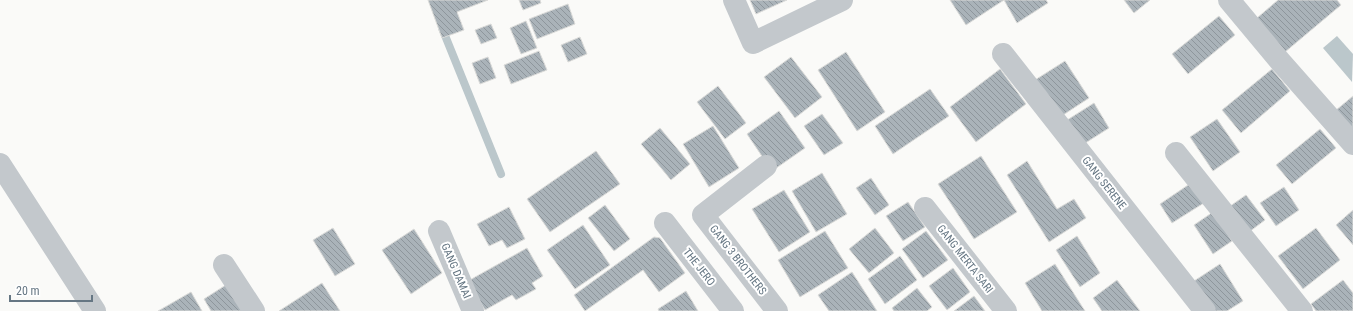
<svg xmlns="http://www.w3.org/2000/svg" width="1353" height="311" viewBox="0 0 1353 311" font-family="'Roboto Condensed',sans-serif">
  <defs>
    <pattern id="building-back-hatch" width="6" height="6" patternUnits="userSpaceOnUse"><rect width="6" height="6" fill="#aab3b9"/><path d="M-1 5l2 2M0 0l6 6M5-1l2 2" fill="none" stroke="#8e969c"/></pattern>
  </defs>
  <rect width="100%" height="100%" fill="#fafaf8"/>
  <!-- water -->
  <polygon fill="#bbc7cb" points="1337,36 1353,54 1352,82 1323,48"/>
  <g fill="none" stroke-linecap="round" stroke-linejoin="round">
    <!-- stream -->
    <polyline stroke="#bbc7cb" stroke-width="8" points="442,28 501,174"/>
  </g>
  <!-- building -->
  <g fill="url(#building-back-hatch)" stroke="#dcdcda">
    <polygon points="428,0 488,0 457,12 464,30 442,38"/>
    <polygon points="519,0 540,0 541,3 523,10"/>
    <polygon points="750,0 787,0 756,14"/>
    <polygon points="950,0 1046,0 1048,3 1017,23 1004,0 966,25"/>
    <polygon points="1124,0 1150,0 1134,13"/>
    <polygon points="1278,0 1337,0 1341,5 1285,52 1257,18"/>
    <polygon points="568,4 575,24 537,39 529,19"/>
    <polygon points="1219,16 1235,35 1188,74 1172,54"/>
    <polygon points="526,21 537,48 521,54 510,28"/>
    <polygon points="491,24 497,38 481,44 475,30"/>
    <polygon points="580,37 587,54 568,62 561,45"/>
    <polygon points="539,51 547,70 511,84 504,65"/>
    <polygon points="846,52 885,112 857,131 818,70"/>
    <polygon points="488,57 496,78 480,84 472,63"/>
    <polygon points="791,57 822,97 795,118 764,77"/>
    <polygon points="1065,61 1089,98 1060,117 1035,80"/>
    <polygon points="1000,69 1026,104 976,142 950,107"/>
    <polygon points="1272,69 1290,91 1241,133 1222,110"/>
    <polygon points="718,86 746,123 725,139 697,102"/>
    <polygon points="930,89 949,116 893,154 875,126"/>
    <polygon points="1353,96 1353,134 1335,111"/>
    <polygon points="1094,103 1109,128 1079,147 1064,122"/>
    <polygon points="779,111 805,148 772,171 747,134"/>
    <polygon points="822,114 843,143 824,155 804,126"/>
    <polygon points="1217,119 1240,152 1213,171 1190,137"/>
    <polygon points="713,126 739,168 709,187 683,144"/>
    <polygon points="660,128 690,164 671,180 641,144"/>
    <polygon points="1320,129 1336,148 1292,184 1276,165"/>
    <polygon points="596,151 620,184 550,232 527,199"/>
    <polygon points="981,156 1017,212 974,239 938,184"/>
    <polygon points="1027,161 1057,209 1074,199 1086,218 1049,242 1007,175"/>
    <polygon points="822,173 847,214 816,232 792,191"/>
    <polygon points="871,178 889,205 875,215 856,188"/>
    <polygon points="1194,181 1207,201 1172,223 1160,204"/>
    <polygon points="1284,187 1299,210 1276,226 1260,203"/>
    <polygon points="784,190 810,232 779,252 752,209"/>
    <polygon points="1246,195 1265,220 1245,235 1226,209"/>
    <polygon points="908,202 925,227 903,241 886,216"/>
    <polygon points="605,205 630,239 614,251 588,218"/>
    <polygon points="509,207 525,239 507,248 502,240 489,246 477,224"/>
    <polygon points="1353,210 1353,245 1336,225"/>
    <polygon points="1213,212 1232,241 1213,254 1194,225"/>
    <polygon points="583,225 610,265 575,289 547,250"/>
    <polygon points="333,228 355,264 335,276 313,240"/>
    <polygon points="875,228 894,253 869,273 849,249"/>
    <polygon points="1316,228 1340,260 1303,289 1278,256"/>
    <polygon points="414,229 442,273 411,294 382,250"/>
    <polygon points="825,231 848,268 800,297 778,260"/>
    <polygon points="926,231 948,260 923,278 902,249"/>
    <polygon points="1077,236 1100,273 1080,287 1056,250"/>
    <polygon points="654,237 660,238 685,273 659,292 643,270 585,311 574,295"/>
    <polygon points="527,248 543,276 532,283 536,289 516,300 512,295 485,310 468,281"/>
    <polygon points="900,256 917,280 885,304 868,279"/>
    <polygon points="1055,264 1085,311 1042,311 1025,283"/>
    <polygon points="1220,264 1243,301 1227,311 1209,311 1191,283"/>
    <polygon points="953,268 970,292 947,310 929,286"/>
    <polygon points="852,272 877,311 829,311 818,295"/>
    <polygon points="1117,280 1140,311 1102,311 1093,298"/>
    <polygon points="1343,280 1353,293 1353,311 1316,311 1311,304"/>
    <polygon points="229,283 247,311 211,311 204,299"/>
    <polygon points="322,283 340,311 279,311"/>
    <polygon points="917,288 932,307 927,311 894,311 892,308"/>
    <polygon points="686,291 698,311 659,311 658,309"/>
    <polygon points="191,292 202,311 158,311"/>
    <polygon points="974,296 985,311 954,311"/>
  </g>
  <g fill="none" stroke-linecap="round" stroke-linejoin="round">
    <!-- minor -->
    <g stroke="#c3c8cc" stroke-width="22">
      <polyline points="734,0 753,43 842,0"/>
      <polyline points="1229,0 1279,60 1353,144"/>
      <polyline points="1003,54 1205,311"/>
      <polyline points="1176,153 1302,311"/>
      <polyline points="0,164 95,311"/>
      <polyline points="766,166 703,215 777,311"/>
      <polyline points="925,208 1006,311"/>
      <polyline points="665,223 733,311"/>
      <polyline points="439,231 473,311"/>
      <polyline points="224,265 254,311"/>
    </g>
  </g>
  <g text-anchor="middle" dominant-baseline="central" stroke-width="4" stroke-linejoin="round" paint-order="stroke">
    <!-- street labels -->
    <g font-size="11" fill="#657683" stroke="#fff">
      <text transform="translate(1104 183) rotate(52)">GANG SERENE</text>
      <text transform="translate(965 259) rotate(52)">GANG MERTA SARI</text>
      <text transform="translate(738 260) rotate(52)">GANG 3 BROTHERS</text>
      <text transform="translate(699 267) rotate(52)">THE JERO</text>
      <text transform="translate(456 271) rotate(67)">GANG DAMAI</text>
    </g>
  </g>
  <!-- scale -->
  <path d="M10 295v6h82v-6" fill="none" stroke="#657683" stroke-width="2"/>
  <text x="16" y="295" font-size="12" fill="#657683" stroke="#ffffff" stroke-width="3" paint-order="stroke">20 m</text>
</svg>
